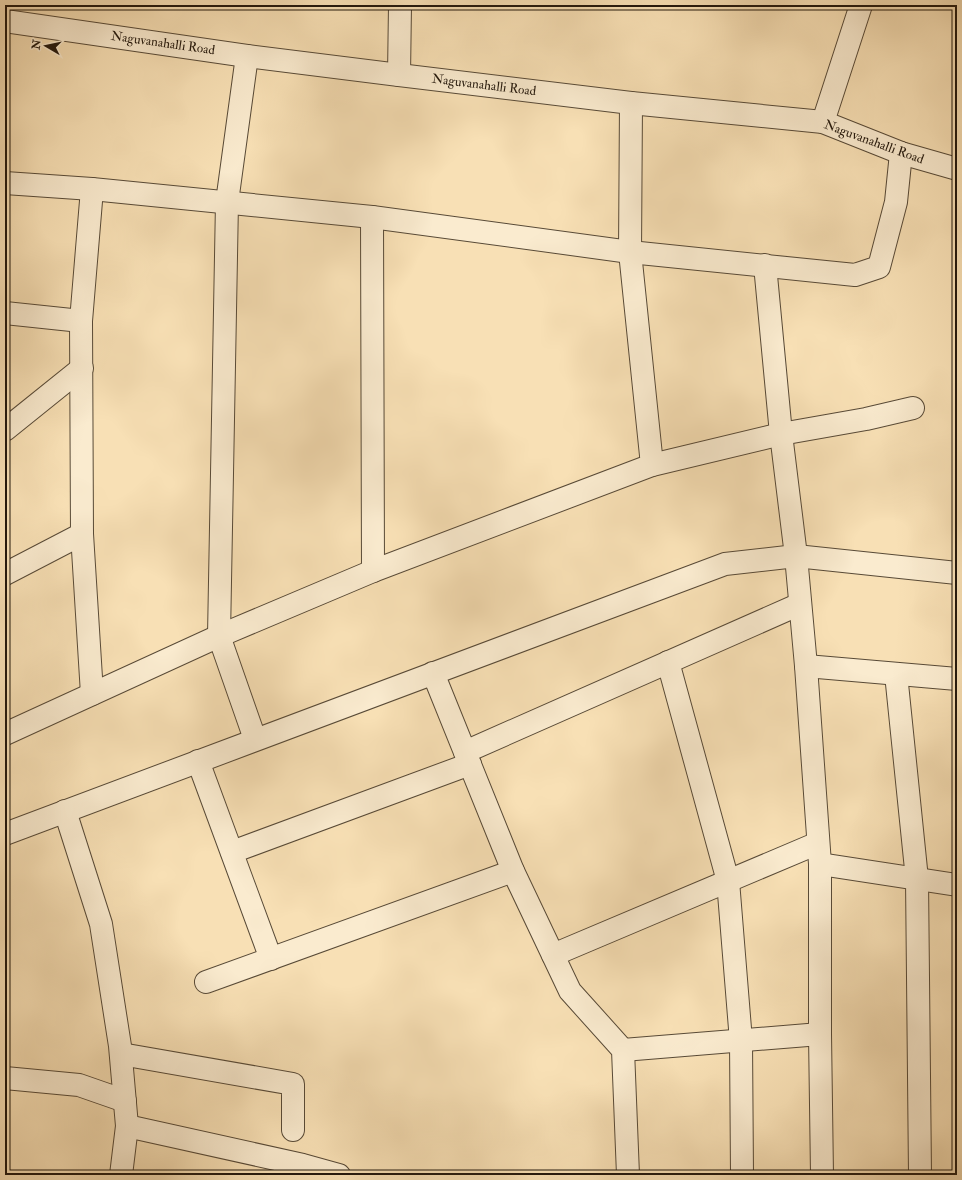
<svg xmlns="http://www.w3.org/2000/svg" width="962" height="1180" viewBox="0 0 962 1180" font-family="'IM FELL Double Pica',serif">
  <rect width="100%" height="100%" fill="#f8e0b5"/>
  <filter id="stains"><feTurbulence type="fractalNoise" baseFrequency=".005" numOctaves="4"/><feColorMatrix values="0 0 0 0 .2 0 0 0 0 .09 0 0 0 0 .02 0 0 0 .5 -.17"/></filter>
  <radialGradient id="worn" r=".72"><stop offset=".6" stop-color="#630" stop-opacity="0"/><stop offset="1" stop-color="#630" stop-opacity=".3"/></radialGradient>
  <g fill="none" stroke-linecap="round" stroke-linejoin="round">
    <defs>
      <g id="minor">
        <polyline points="5,21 247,56 399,75 631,103 823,122 901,153 957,169"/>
        <polyline points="247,56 227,202 219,636 255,739"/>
        <polyline points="399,75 400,5"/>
        <polyline points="631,103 630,252 652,465"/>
        <polyline points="823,122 861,5"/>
        <polyline points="5,183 92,189 372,217 630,252 855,275 879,267 896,202 901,153"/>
        <polyline points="92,189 81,321 82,534 92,694"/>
        <polyline points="372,217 373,571"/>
        <polyline points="765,265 781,434 796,556 806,666 820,864 820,1034 822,1175"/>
        <polyline points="5,313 81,321"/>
        <polyline points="5,430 82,368"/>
        <polyline points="5,574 82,534"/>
        <polyline points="668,662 728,881 741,1041 742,1175"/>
        <polyline points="806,666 957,679"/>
        <polyline points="433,673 513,871 570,991 623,1050 628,1175"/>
        <polyline points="896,674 917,879 920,1175"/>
        <polyline points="5,734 219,636 373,571 652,465 781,434 866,419 913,408"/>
        <polyline points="465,752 800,604"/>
        <polyline points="198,761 271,959"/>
        <polyline points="65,811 101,924 120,1046 127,1126 121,1175"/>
        <polyline points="5,834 725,564 796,556 957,573"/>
        <polyline points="232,852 470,764"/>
        <polyline points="820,864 957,885"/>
        <polyline points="553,955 818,843"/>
        <polyline points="206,982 513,871"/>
        <polyline points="623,1050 820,1034"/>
        <polyline points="121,1054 293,1084 293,1130"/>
        <polyline points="5,1078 79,1085 125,1101"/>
        <polyline points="127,1126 303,1165 339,1175"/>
      </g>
    </defs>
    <!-- minor casing -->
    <use href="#minor" stroke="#584a37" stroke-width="24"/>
    <!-- minor -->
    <use href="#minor" stroke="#faebcf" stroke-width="22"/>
  </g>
  <g text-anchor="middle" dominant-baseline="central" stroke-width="3" stroke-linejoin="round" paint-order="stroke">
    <!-- street labels -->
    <g font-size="13" fill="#23180d" stroke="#faebcf">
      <text transform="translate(163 43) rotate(8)">Naguvanahalli Road</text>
      <text transform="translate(484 85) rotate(7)">Naguvanahalli Road</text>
      <text transform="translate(874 142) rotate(20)">Naguvanahalli Road</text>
    </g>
  </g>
  <!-- margin -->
  <rect width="962" height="1180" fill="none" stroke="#f8e0b5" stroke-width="20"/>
  <rect x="6" y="6" width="950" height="1168" fill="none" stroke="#23180d" stroke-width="2"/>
  <rect x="10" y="10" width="942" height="1160" fill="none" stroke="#23180d"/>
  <!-- north arrow -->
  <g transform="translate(46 46) rotate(279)" stroke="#faebcf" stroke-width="3" paint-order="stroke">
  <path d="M0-3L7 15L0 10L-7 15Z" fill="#23180d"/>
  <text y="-6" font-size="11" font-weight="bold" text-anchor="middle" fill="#23180d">N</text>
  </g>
  <rect width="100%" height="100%" filter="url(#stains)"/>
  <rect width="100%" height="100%" fill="url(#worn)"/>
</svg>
